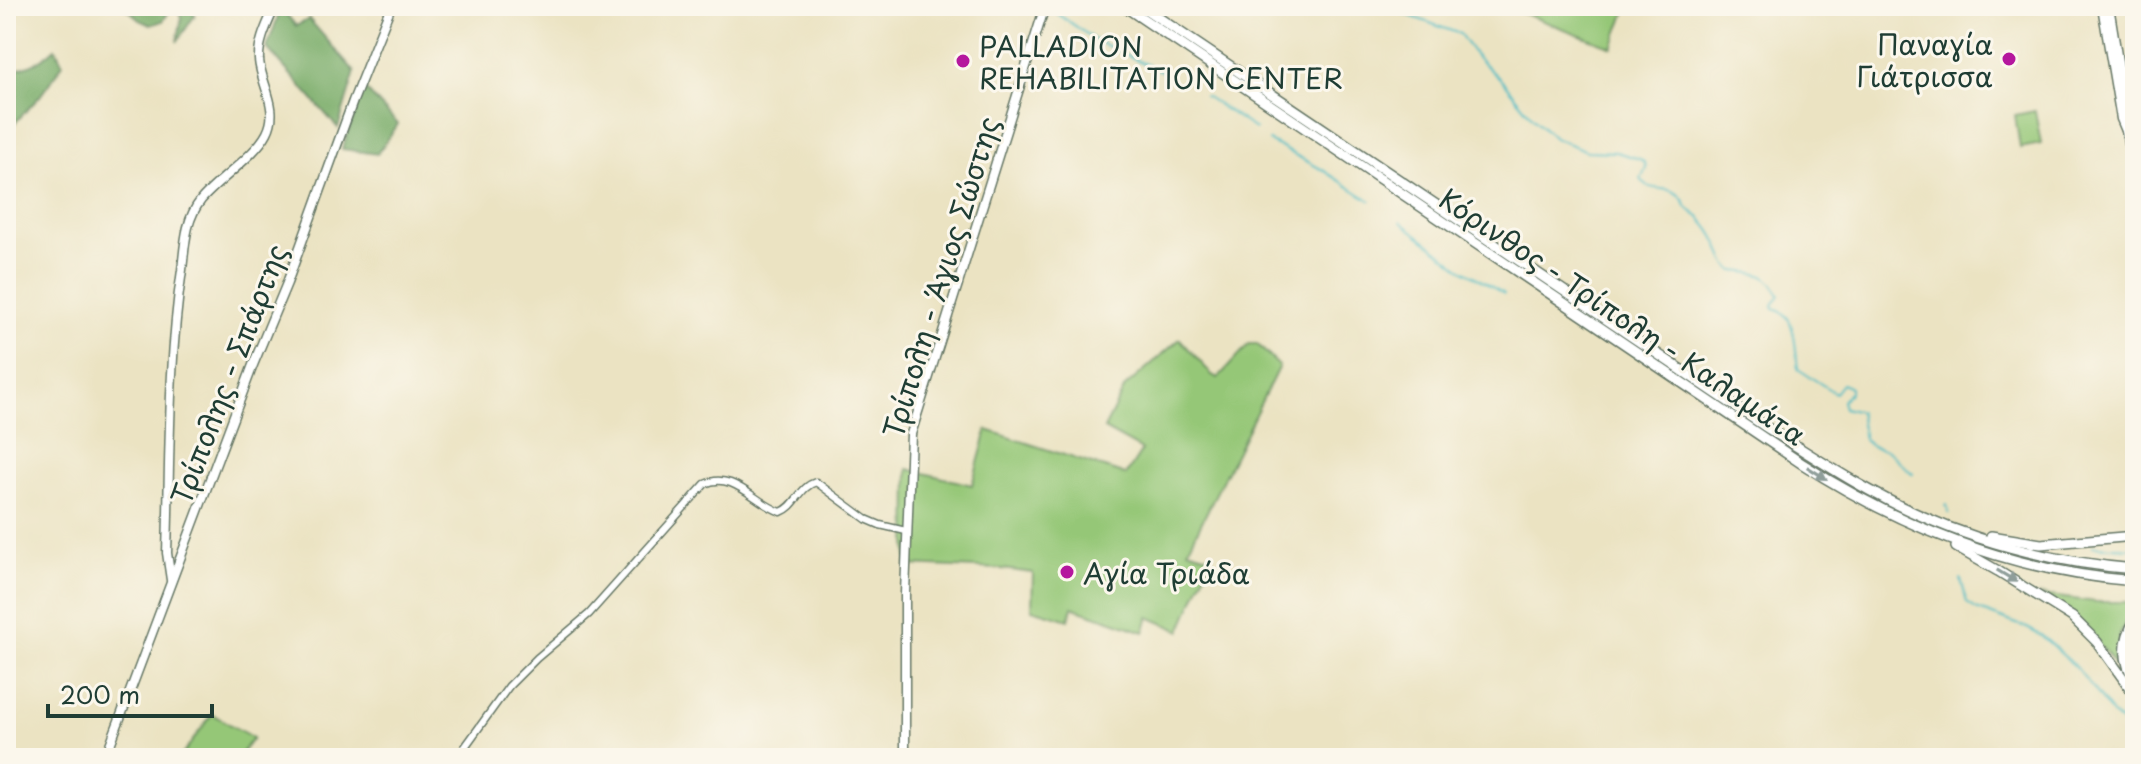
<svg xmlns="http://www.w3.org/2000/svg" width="2141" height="764" viewBox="0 0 2141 764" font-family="'Playpen Sans',sans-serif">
  <rect width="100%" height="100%" fill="#fbf7ec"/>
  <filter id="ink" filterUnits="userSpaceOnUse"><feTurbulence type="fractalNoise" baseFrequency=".0125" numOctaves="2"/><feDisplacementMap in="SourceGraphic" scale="16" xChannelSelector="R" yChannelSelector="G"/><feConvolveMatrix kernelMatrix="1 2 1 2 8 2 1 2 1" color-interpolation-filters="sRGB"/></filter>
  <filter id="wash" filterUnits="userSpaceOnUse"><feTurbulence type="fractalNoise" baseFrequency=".006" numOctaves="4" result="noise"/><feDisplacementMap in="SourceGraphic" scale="32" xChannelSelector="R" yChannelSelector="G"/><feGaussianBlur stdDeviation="1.8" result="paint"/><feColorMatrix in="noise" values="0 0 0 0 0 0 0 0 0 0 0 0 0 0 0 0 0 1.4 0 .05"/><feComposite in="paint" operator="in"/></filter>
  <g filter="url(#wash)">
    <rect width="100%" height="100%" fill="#ebe3c2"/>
    <!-- green -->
    <g fill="#95c777" stroke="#5a8256" stroke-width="2">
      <polygon points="1521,6 1628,6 1612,47 1519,12"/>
      <polygon points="2035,111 2041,144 2020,148 2015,115"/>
      <polygon points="1180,339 1212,375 1218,378 1249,344 1257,344 1279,366 1188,550 1212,557 1181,631 1149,617 1144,632 1072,607 1069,620 1032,609 1033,573 1002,569 907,565 908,469 972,485 987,430 1126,475 1142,450 1104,429 1125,387"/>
      <path d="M2042,595l54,7h39c0,10 -7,14 -11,23 -11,22 -4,45 11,62v6l-30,-42z"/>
      <polygon points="212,714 253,738 238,758 180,758"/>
    </g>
    <!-- forest -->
    <g fill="#78ac68" stroke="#4c744e" stroke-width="2">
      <polygon points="124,6 190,6 195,15 177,42 182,17 177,7 171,9 163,21 151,25 140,20"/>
      <polygon points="281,8 296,26 309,19 355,72 338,128 267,48"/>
      <path d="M55,48l8,16 -23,32 -28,30 -6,-4v-51c21,-3 34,-9 49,-23z"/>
      <polygon points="364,88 398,124 377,154 342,149"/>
    </g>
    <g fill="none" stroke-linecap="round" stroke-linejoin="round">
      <!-- stream -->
      <g stroke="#4ebcc4" stroke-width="2">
        <path d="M1389,6l13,7 58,21 14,20 30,29 28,34 22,21 33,13 29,1 24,7 5,4 1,5 -5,11c11,17 31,3 42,21 2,2 2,4 3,6 3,5 9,8 14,12 7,7 14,17 18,26 5,11 5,19 16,27 26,3 32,0 46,24l-7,10 1,3c23,5 21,42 24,61l37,24 7,-9 8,3v5l-8,9 2,7 15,4 5,28 7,6 17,5 25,23"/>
        <polyline points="1048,7 1095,40 1161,71"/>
        <polyline points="1205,96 1255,129"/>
        <polyline points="1269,141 1323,170 1371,201"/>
        <polyline points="1401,222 1459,267 1504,294"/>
        <polyline points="1946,505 1949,513"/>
        <polyline points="2092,546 2135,548"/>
        <polyline points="1961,579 1967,603 1976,609 2025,627 2042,636 2077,668 2113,715 2124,725 2135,729"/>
        <polyline points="2134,640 2135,640"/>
      </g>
    </g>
  </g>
  <g filter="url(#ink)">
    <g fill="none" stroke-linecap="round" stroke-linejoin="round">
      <defs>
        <path id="minor" d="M457,758l52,-72 28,-28 52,-44 116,-130c27,-14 51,20 76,28 16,-6 18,-25 35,-30l50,37 14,6 26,6"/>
        <g id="major">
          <polyline points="2102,6 2121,119 2126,131 2135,186"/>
          <polyline points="2109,6 2127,117 2126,130"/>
          <path d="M171,580l-4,-27c3,-94 1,-190 15,-283 3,-25 3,-50 19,-70 18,-21 54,-44 66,-67 13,-25 -6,-48 -8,-73 -1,-19 9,-37 16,-54"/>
          <polyline points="105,758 253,365 287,283 353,101 391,6"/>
          <polyline points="905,758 905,594 911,434 1045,6"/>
        </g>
        <g id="highway">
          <path d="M1124,6l677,457c101,65 213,109 334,118"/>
          <path d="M1141,6l628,423c48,30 96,62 148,85 69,31 143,49 218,55"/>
          <polyline points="1991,536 2041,544 2135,536"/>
          <polyline points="1956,547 1998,571 2072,617 2097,642 2135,695"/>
          <path d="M2135,621c-13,19 -12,41 0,60"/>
        </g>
      </defs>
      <!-- minor casing -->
      <use href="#minor" stroke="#676" stroke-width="9"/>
      <!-- major casing -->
      <use href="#major" stroke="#676" stroke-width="11"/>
      <!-- highway casing -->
      <use href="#highway" stroke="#676" stroke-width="12"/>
      <!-- minor -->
      <use href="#minor" stroke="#fff" stroke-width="6"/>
      <!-- major -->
      <use href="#major" stroke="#fff" stroke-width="8"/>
      <!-- highway -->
      <use href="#highway" stroke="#fff" stroke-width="9"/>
    </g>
    <!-- one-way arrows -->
    <defs><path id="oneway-solid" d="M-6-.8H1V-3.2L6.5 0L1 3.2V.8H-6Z" transform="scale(2)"/></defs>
    <g fill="#8f9e9a">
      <use href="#oneway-solid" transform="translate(1817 473) rotate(32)"/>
      <use href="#oneway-solid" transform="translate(2007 576) rotate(31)"/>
    </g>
  </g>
  <!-- markers -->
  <g fill="#b5179e" stroke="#fbf7ec" stroke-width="3">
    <circle cx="2009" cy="59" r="8"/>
    <circle cx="963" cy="61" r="8"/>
    <circle cx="1067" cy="572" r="8"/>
  </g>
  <g text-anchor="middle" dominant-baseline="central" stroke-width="6" stroke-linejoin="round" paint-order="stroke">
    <!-- poi labels -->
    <g font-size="28" fill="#1f3d34" stroke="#fbf7ec" text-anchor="start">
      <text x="1993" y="43" text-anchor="end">Παναγία<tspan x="1993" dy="32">Γιάτρισσα</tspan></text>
      <text x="979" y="45">PALLADION<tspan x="979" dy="32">REHABILITATION CENTER</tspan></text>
      <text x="1083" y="572">Αγία Τριάδα</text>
    </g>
    <!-- street labels -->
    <g font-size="28" fill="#1f3d34" stroke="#fbf7ec">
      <text transform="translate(940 277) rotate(-73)">Τρίπολη - Άγιος Σώστης</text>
      <text transform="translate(1623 316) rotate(34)">Κόρινθος - Τρίπολη - Καλαμάτα</text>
      <text transform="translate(228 374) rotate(-69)">Τρίπολης - Σπάρτης</text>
    </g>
  </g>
  <!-- margin -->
  <rect width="2141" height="764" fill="none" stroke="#fbf7ec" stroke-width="32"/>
  <!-- scale -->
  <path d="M48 704v12h164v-12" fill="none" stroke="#1f3d34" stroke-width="4"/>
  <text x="60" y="704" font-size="24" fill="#1f3d34" stroke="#fbf7ec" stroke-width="6" paint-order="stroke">200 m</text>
</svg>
